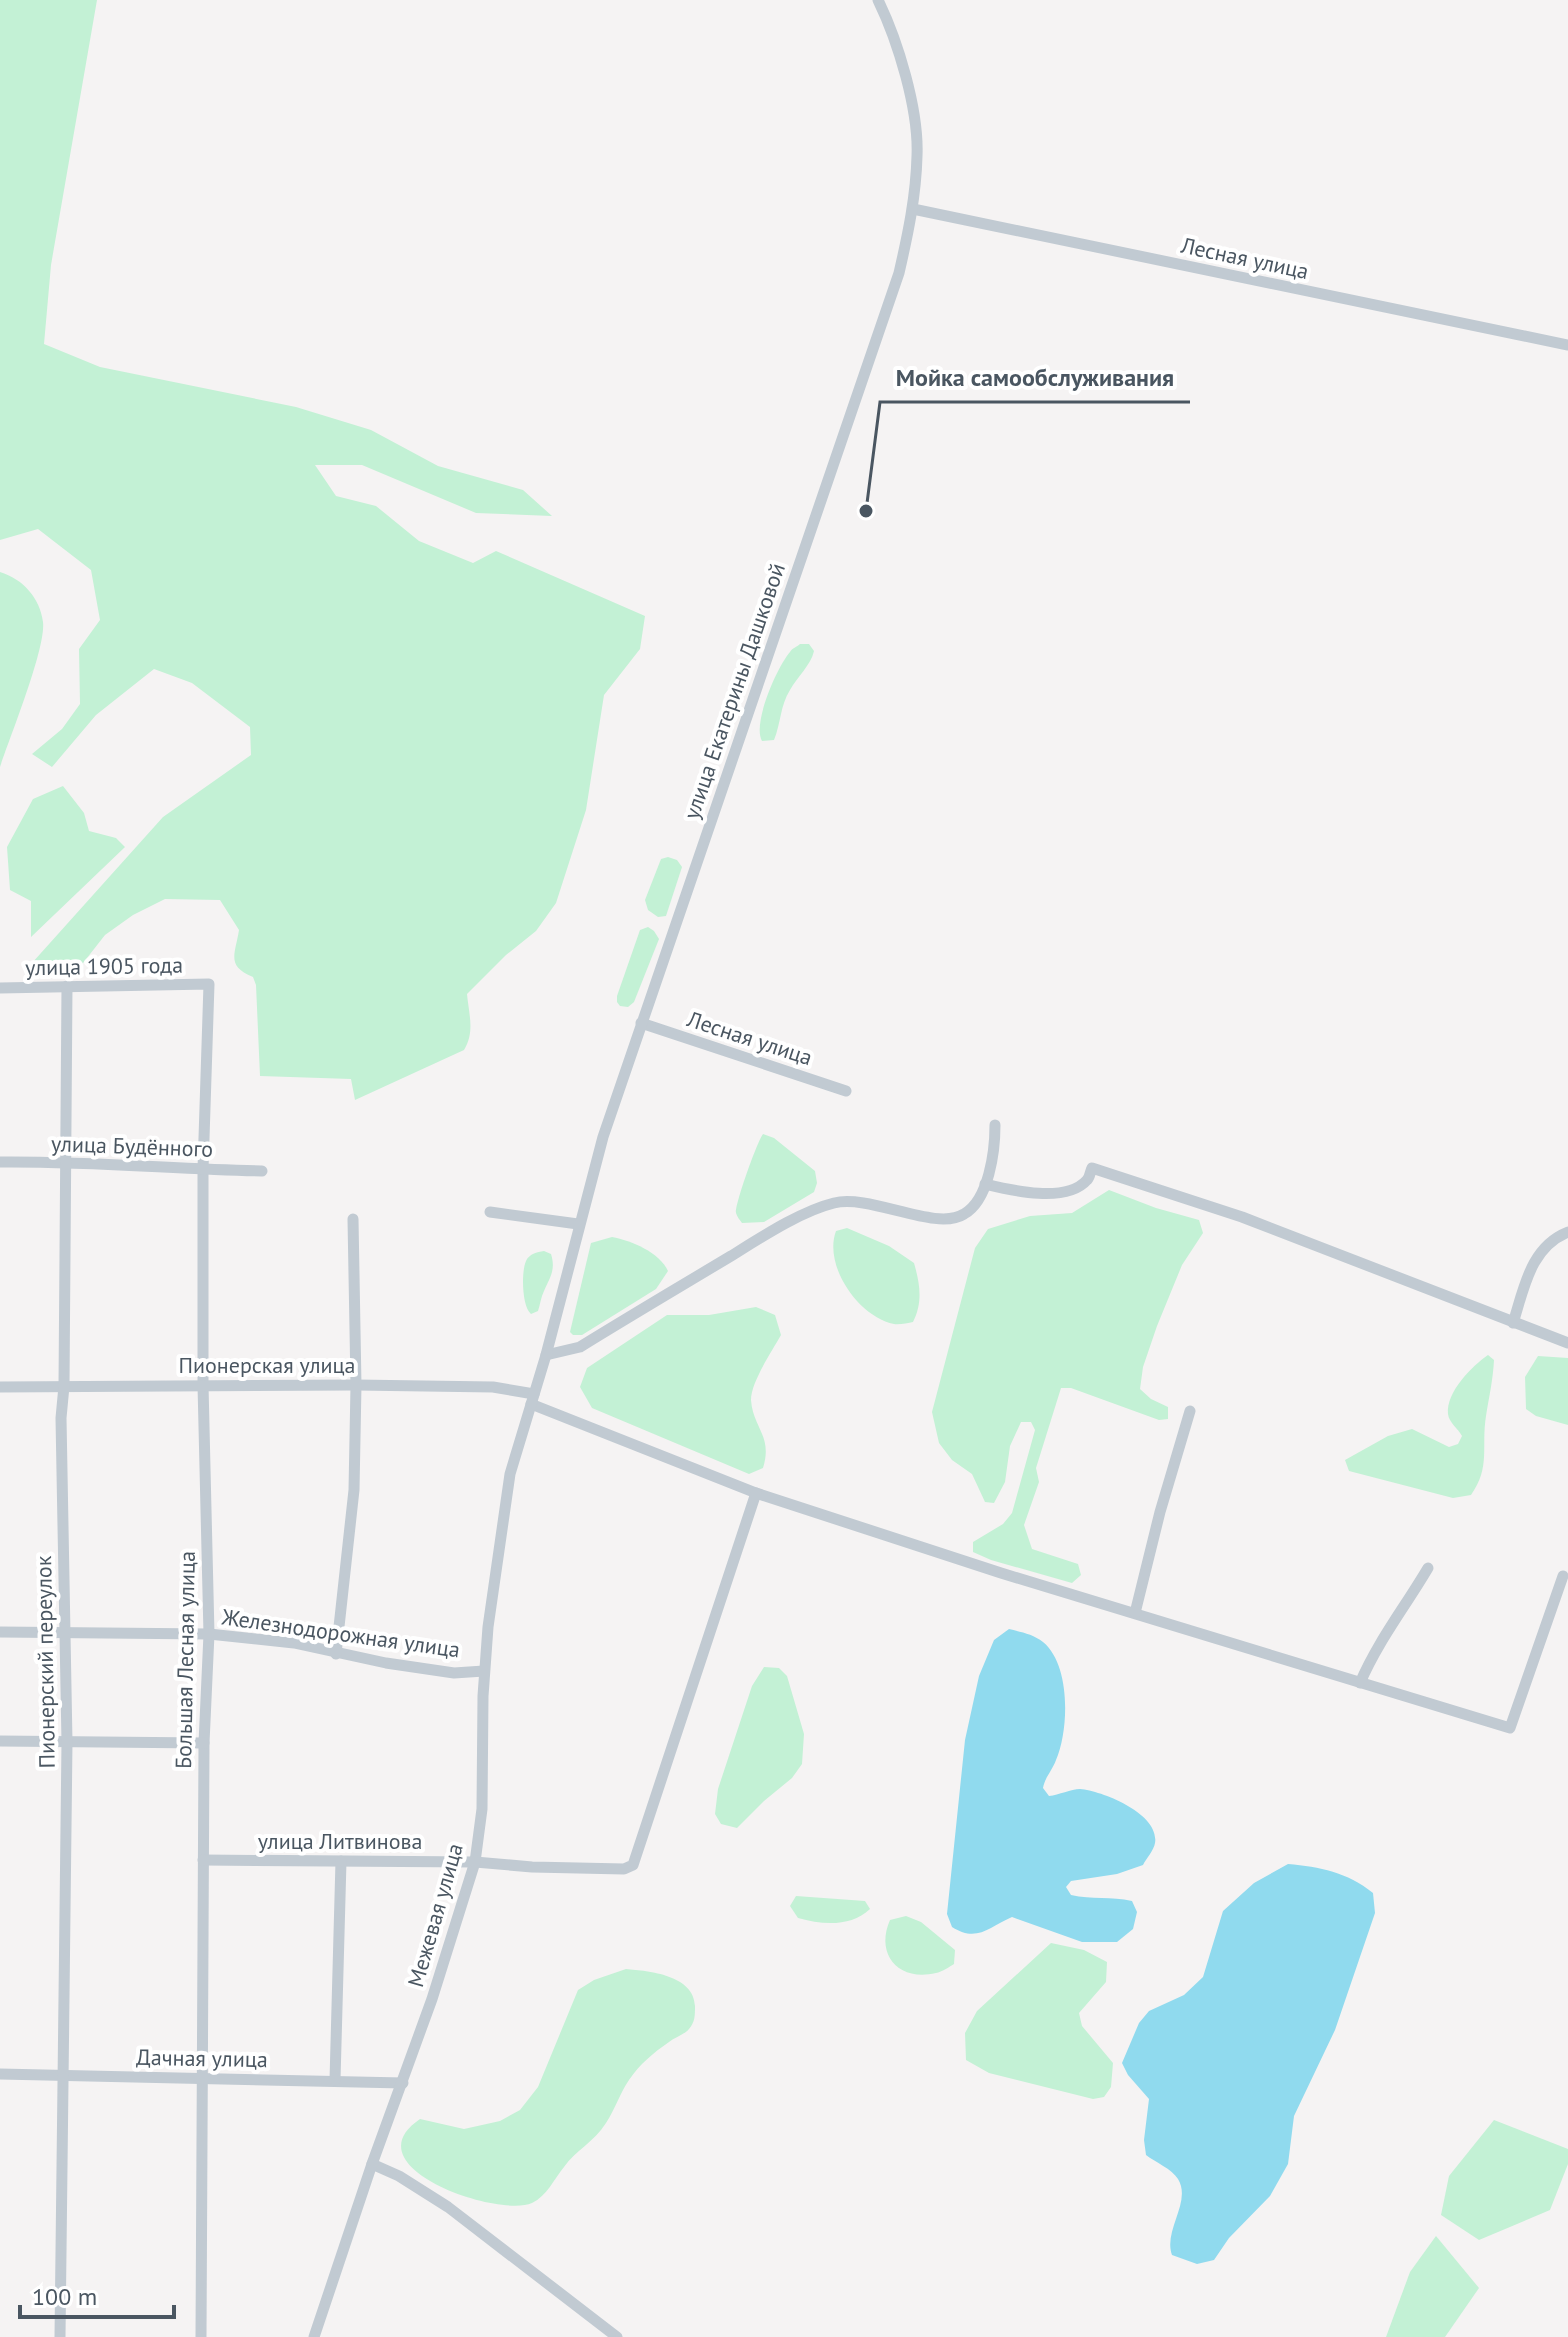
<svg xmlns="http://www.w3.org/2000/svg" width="1568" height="2337" viewBox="0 0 1568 2337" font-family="'PT Sans',sans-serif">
  <rect width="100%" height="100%" fill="#f5f3f3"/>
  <!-- green -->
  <g fill="#c3f1d5">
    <path d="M0,0h97l-46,265 -7,79 56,23 196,40 75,23 67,36 85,24 29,26 -76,-3 -114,-48h-47l21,31 40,10 43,35 54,22 23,-12 149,65 -5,33 -36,46 -18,115 -30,93 -20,28 -30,24 -39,39c2,21 8,38 -3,56l-109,50 -4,-21 -91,-3 -4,-91 -3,-8c-27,-11 -18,-22 -14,-47l-19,-30 -55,-1 -32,16 -28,20 -29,37 -18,6 -24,-4 -2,-11 131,-146 88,-62 -1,-28 -58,-44 -38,-14 -58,46 -44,52 -20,-13 30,-25 18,-25 -1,-55 21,-29 -9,-50 -53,-41 -38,11z"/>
    <path d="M0,572c23,7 40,26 43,50 3,26 -33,115 -43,145z"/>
    <path d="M800,644h9l5,7c-3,14 -17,26 -24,39 -10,16 -9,33 -16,50l-12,1c-10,-17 15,-74 28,-89 2,-4 7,-5 10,-8z"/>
    <polygon points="63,786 84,813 89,831 116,838 125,847 31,937 31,901 10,890 7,847 33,799"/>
    <polygon points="668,857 677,860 682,867 666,916 658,917 648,910 645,900 661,859"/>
    <polygon points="648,927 654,931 659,939 634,1002 628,1007 620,1006 617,1002 617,996 640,930"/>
    <path d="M763,1134l11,4 41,33 2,12 -3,9 -50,30 -22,1c-2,-3 -5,-6 -6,-10 -1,-9 21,-71 27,-79z"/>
    <polygon points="1109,1190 1156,1208 1199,1220 1203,1233 1182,1265 1157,1326 1143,1367 1140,1389 1151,1399 1168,1407 1168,1419 1159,1420 1071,1388 1061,1388 1036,1468 1039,1482 1024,1525 1032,1549 1078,1564 1081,1575 1072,1583 991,1560 973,1552 973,1542 1003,1524 1012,1513 1035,1430 1031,1422 1021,1422 1010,1446 1005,1482 994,1503 985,1502 972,1474 952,1460 939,1443 932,1412 975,1248 988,1229 1030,1216 1072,1213"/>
    <path d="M847,1228l42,18 25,17c6,21 9,39 -1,59 -5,1 -14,3 -19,2 -35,-7 -71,-58 -58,-93z"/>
    <path d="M612,1237c20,4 47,15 56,34l-12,18 -74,46h-9l-3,-3 21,-89z"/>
    <path d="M544,1251l7,3c5,16 -1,23 -7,37 -3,6 -4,14 -6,20l-7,3c-9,-7 -10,-42 -5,-53 3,-7 11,-9 18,-10z"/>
    <path d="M756,1307l19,8 6,20c-9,16 -30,47 -30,65 2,28 22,36 12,68l-14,6 -157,-66 -12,-21 7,-19 80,-53h42z"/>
    <path d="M1488,1355l6,5c-1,20 -5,37 -8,56 -5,31 5,51 -15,79l-18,3 -104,-27 -4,-11 43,-24 24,-7 37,18 9,-3 4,-8c-4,-8 -13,-13 -14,-22 -2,-22 24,-48 40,-59z"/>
    <polygon points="1538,1356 1568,1358 1568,1425 1536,1416 1526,1409 1525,1377"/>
    <polygon points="764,1667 779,1668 787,1676 804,1734 802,1764 792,1778 764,1801 737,1828 721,1824 715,1814 718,1789 752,1686"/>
    <path d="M796,1896l69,5 5,8c-19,18 -47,16 -72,9l-8,-12z"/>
    <path d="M906,1916l15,6 34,28 -1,14c-5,3 -12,8 -18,9 -38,9 -61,-19 -46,-53z"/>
    <polygon points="1051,1943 1084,1950 1107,1962 1106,1982 1079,2013 1082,2026 1113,2063 1111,2087 1104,2097 1093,2099 989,2073 966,2060 965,2033 977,2011"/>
    <path d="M626,1969c23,2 68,6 69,37 0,10 0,16 -6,23 -5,6 -14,8 -20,13 -16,11 -29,22 -40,38 -9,13 -14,29 -23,43 -12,19 -31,28 -42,44 -10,12 -17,29 -32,36 -34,15 -183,-36 -112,-84l44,10 36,-8 20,-11 18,-23 40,-97 16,-10z"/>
    <polygon points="1494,2120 1568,2149 1568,2164 1550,2210 1479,2240 1441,2215 1449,2176"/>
    <polygon points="1436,2236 1479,2288 1445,2337 1386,2337 1410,2272"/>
  </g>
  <!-- water -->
  <g fill="#90daee">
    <path d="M1009,1629c12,3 24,5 34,13 28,23 26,88 13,118 -4,11 -11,17 -13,28l6,8c10,-1 22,-7 31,-7 23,2 80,25 75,54 -1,7 -9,16 -12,22l-26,9 -46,7 -5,6 5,8c21,5 40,1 61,6l5,11 -4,17 -16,13h-35l-70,-25c-23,10 -35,26 -60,10l-5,-13 18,-174 14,-64 15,-36z"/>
    <path d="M1288,1864c32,3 59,8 85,29l2,20 -40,117 -41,86 -6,48 -18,32 -41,42 -15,22 -17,4 -25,-9c-9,-25 20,-53 6,-76 -6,-10 -23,-17 -32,-24l-2,-15 5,-41 -21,-24 -6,-12 17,-40 10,-12 35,-16 19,-18 20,-66 31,-28z"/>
  </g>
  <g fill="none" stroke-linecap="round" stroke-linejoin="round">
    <!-- minor -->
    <g stroke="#c1cad2" stroke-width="11">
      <polyline points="913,209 1568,345"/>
      <polyline points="0,988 209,984 203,1169 203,1385 209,1634 204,1743 201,2337"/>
      <polyline points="641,1023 846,1091"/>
      <path d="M0,1162c88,-1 175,7 262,9"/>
      <path d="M985,1184c25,6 81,20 102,-4 3,-3 3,-8 5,-12l150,49 326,126"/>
      <polyline points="490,1212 578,1224"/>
      <path d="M1513,1323c11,-34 17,-76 55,-91"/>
      <path d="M546,1355l34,-8c50,-31 101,-61 151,-91 29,-18 70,-45 103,-53 37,-9 102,29 130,11 25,-14 31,-63 31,-89"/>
      <polyline points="0,1387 356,1385 493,1387 534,1394"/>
      <polyline points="531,1404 756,1493 1001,1573 1510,1728 1563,1576"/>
      <polyline points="1135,1613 1160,1512 1190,1411"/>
      <polyline points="0,1632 209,1634 294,1643 386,1663 454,1673 484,1671"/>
      <polyline points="336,1654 354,1490 356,1385 353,1219"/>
      <path d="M1360,1683c18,-42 45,-76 68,-115"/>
      <polyline points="0,1741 204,1743"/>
      <polyline points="203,1860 475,1862 532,1867 624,1869 633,1865 756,1493"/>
      <polyline points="0,2074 403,2083"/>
      <polyline points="335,2080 341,1861"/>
      <polyline points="372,2164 399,2176 448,2207 617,2337"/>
      <polyline points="60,2337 67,1742 61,1418 64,1386 67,986"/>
      <path d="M314,2337l58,-173 60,-165 43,-137 7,-53 1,-113 5,-69 22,-153 36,-119 57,-218 296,-864c9,-39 17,-77 18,-117 2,-46 -19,-115 -39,-156"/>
    </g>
  </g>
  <g text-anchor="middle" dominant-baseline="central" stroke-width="8" stroke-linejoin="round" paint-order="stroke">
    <!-- street labels -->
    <g font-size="22" fill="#4a5661" stroke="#fff">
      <text transform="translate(1245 258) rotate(12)">Лесная улица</text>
      <text transform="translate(734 691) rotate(-71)">улица Екатерины Дашковой</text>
      <text transform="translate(104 966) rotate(-1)">улица 1905 года</text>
      <text transform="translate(750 1038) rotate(18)">Лесная улица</text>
      <text transform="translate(132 1146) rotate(2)">улица Будённого</text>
      <text x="267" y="1365">Пионерская улица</text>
      <text transform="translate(341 1633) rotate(8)">Железнодорожная улица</text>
      <text transform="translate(185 1660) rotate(-89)">Большая Лесная улица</text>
      <text transform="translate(45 1662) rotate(-91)">Пионерский переулок</text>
      <text x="340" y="1841">улица Литвинова</text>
      <text transform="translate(435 1915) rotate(-74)">Межевая улица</text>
      <text transform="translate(202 2058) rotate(1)">Дачная улица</text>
    </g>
  </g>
  <!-- callouts -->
  <path fill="none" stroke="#4a5661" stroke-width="3" d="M866 511L880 402H1190"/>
  <circle fill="#4a5661" stroke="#fff" stroke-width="3" cx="866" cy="511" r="8"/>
  <g font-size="24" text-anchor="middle" font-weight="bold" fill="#4a5661" stroke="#fff" stroke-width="8" stroke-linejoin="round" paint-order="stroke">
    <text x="1035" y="386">Мойка самообслуживания</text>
  </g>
  <!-- scale -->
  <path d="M20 2305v12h154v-12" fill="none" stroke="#4a5661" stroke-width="4"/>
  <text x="32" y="2305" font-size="24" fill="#4a5661" stroke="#ffffff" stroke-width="6" paint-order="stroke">100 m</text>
</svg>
